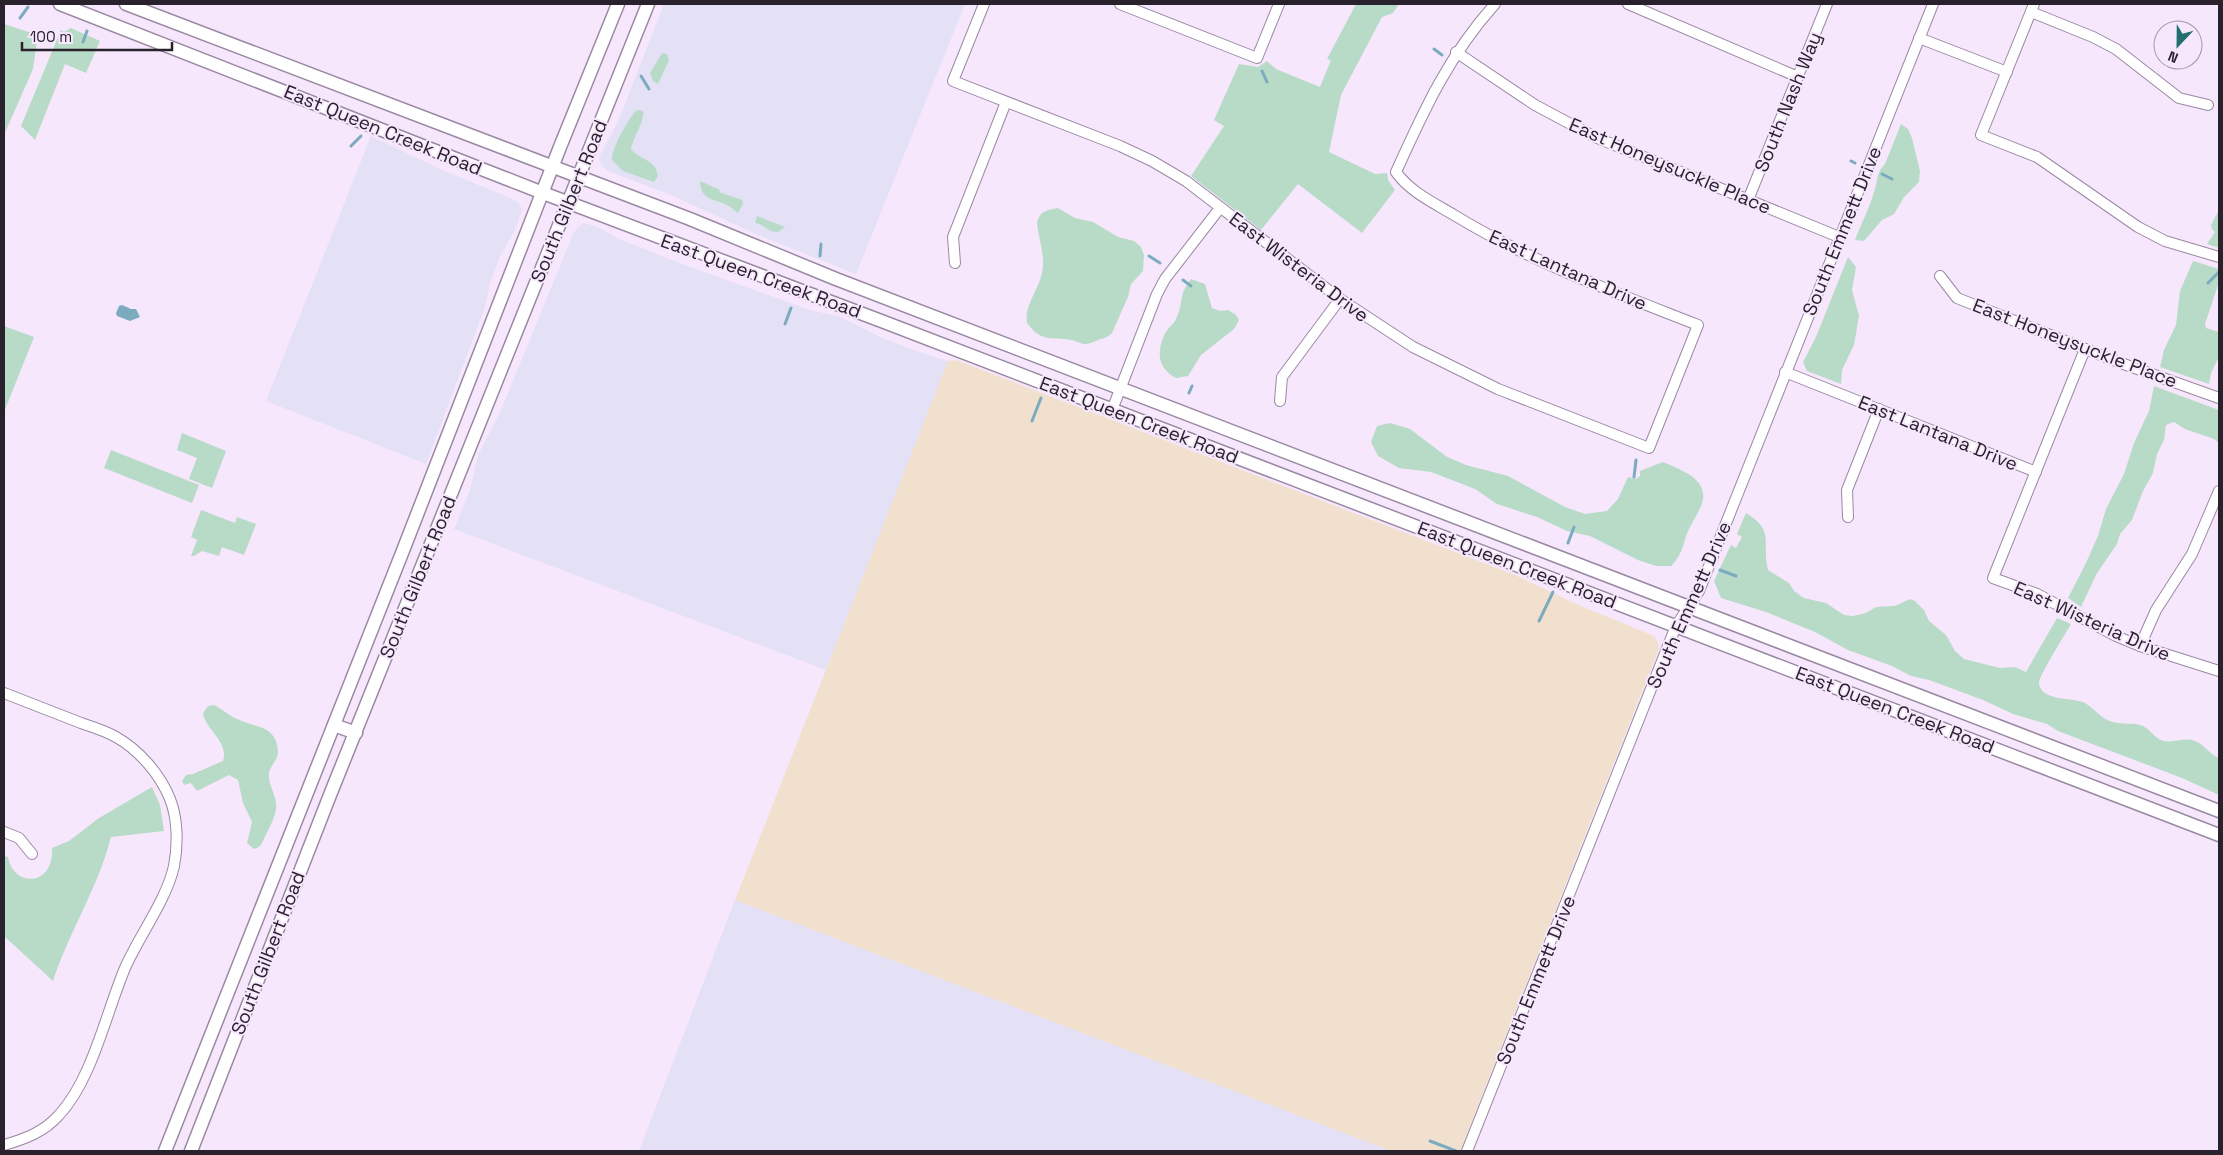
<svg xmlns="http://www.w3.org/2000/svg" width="2223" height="1155" viewBox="0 0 2223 1155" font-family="'Space Grotesk',sans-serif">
  <rect width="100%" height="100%" fill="#f6e7fd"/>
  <!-- commercial -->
  <g fill="#e4e0f6">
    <polygon points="664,4 965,4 856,274 758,235 671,195 608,171 602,166 599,159 601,153 618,122"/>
    <polygon points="371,136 442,170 513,199 519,203 522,209 516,228 500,256 490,283 486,304 426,464 266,401"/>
    <polygon points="583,223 595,226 621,240 685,265 810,310 841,317 882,338 925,354 948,361 826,670 454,529 470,490 478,455 501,410 574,232"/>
    <polygon points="735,900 1391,1151 639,1151"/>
  </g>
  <!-- industrial -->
  <polygon fill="#f2e0cf" points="956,360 1515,575 1581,606 1654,636 1658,642 1659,649 1460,1151 1391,1151 735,900 948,361"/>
  <!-- green -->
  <g fill="#b8dbc7">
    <polygon points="1356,4 1399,4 1393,13 1382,17 1341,95 1329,152 1375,174 1387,173 1388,180 1395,190 1362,233 1298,184 1261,230 1191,176 1224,126 1214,120 1239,64 1258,67 1267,61 1276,69 1320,87 1331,60 1327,59"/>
    <polygon points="4,24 38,35 33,69 4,135"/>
    <polygon points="71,28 100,41 86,73 65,64 35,140 21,126 61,30 64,32"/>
    <polygon points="662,53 667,54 669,60 658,84 653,81 650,73"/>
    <path d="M637,110l6,1c2,10 -10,26 -12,38 8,11 25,10 27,27l-4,6 -31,-11 -11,-11c-1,-11 17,-43 25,-50z"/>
    <path d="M1901,124l7,5 4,9 8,33 -1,11 -15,15 -10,17 -12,6 -18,21 -9,-1c6,-16 14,-31 19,-48 4,-10 2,-20 11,-28z"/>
    <path d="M700,181l20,9 -1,2 23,8 1,4 -5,9c-2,-1 -6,-5 -9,-7 -14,-8 -28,-4 -29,-25z"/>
    <path d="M1058,208l17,10 18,4 25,15 16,4 7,6 3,8 -1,16 -12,13 -3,13 -16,36c-5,5 -9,5 -14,7 -18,9 -17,0 -33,-1 -18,-1 -25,1 -38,-16 -3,-20 15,-36 16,-57 1,-14 -5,-30 -6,-44 3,-11 10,-12 21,-14z"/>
    <polygon points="2219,210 2219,248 2207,244 2215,232 2212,229 2211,225"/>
    <path d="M757,216l28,11 -7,5c-10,1 -13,-8 -23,-9z"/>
    <polygon points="1848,257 1856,267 1852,290 1859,316 1854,345 1842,370 1841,384 1807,371 1803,362 1816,337"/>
    <polygon points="2193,261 2219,269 2219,282 2205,324 2206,328 2219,332 2219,357 2211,373 2209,384 2160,367 2164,350 2176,325 2180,291"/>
    <path d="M1191,279l14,5 7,24 8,3 8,-1 8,5 3,5 -5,9 -33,26 -13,21 -12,2c-19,-10 -20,-28 -10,-46 3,-5 8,-8 10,-13 8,-16 2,-24 15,-40z"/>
    <polygon points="4,326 34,337 4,412"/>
    <polygon points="2154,386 2219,410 2219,443 2214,439 2185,429 2174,422 2166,425 2164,440 2157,454 2153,473 2143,491 2132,520 2120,534 2117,544 2097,573 2081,607 2068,598 2085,565 2098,536 2106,509 2124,474 2134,443 2149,411"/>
    <path d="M1390,423l20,6 37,28 19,8 42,11 57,31 20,7 22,-3 11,-12 10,-22 8,2 4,-3v-5l23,-9c16,7 47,17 39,41 -3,10 -10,19 -14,28 -6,15 -5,23 -17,35h-15l-18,-6 -48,-24 -23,-5 -30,-14 -40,-13 -22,-15 -44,-17 -32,-4 -21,-12 -7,-14 6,-16z"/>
    <polygon points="182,433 226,451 212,488 189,479 197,458 177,450"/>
    <polygon points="111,450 199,485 192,503 104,468"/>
    <polygon points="201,510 235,523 237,517 256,524 244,555 222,547 219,556 202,551 194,556 191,556 197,540 191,537"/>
    <path d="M1746,513c30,18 15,30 22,57l21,13 5,8 10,7 22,5 18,12 9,1 13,-3 10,-6 19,-1 15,-7 5,2 9,9 5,11 17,14 9,16 9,8 36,9 15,-1 11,5 31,-54 14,6c-5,9 -33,53 -32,59 2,19 34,14 46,20 10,6 17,17 28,19 10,3 20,0 30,4 8,4 12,13 21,15 10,2 21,-4 31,0 9,3 15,14 24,17v37l-37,-17 -124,-47 -11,-7 -34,-10 -30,-14 -54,-20 -18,-4 -19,-10 -44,-16 -33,-18 -49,-20 -45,-14 -7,-17 17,-36 5,3 6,-11 -5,-3z"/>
    <path d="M214,705c9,4 15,11 23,14 19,9 40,6 41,33 0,8 -8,14 -9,21 -1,11 6,20 7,30 2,12 -9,28 -14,40l-3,4 -5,2 -7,-6 5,-21 -9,-19 -5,-23 -9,-5 -32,16 -6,-8 -7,2 -2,-4 4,-6 7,-1 30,-13c6,-20 -17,-30 -20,-48l5,-7z"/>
    <path d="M152,787l8,18 4,26 -53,6c-13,51 -42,95 -58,144l-49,-45v-80l4,1c5,30 46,31 44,-9l17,-7 30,-23z"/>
  </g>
  <!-- water -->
  <polygon fill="#7cabc0" points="122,305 131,309 136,309 140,317 130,321 117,316 116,313 119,306"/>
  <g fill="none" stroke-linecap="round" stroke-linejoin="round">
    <!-- stream -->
    <g stroke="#7cabc0" stroke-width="3">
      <polyline points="20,18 28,7"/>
      <polyline points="83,42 87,31"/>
      <polyline points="1434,49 1442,55"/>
      <polyline points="1262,71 1267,82"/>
      <polyline points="641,76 649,89"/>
      <polyline points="351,146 361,136"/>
      <polyline points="1851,161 1855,163"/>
      <polyline points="1882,174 1892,179"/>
      <polyline points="820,256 821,244"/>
      <polyline points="1149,256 1160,263"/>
      <polyline points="1183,280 1191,286"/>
      <polyline points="2208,283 2219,272"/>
      <polyline points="785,324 791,308"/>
      <polyline points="1189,393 1192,386"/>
      <polyline points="1032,421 1041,398"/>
      <polyline points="1634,477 1636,460"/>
      <polyline points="1568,543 1574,527"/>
      <polyline points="1720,570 1736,576"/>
      <polyline points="1539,621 1553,592"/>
      <polyline points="1430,1141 1456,1151"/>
    </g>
    <defs>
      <g id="minor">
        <path d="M984,4l-31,77 167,65 32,15 34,20 154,118 73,48 85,42 151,59 49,-123c-84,-33 -167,-63 -244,-110 -20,-12 -45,-24 -58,-43 28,-62 53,-117 99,-168"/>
        <polyline points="1120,4 1257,58 1279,4"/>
        <polyline points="1628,4 1798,77"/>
        <polyline points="2034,4 1981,135 2037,157 2138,227 2165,241 2219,257"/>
        <polyline points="2031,12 2093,37 2116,49 2179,98 2208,105"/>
        <polyline points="1919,38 2007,72"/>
        <polyline points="1456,52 1535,105 1595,137 1839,237"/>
        <polyline points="1748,200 1827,4"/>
        <polyline points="955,263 953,237 1006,102"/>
        <polyline points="1940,276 1957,298 2118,362 2219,398"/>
        <polyline points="2085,349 1993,578 2037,594 2116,636 2140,646 2219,671"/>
        <polyline points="1785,372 2036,472"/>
        <polyline points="1280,401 1282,377 1340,299"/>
        <polyline points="1112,410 1157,294 1165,279 1220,208"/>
        <polyline points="1848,517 1847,490 1879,409"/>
        <polyline points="2140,646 2156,610 2192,554 2219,491"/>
        <path d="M4,693c26,10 51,20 77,30 12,4 25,8 35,14 23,13 44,37 54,62 8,20 8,46 4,67 -7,33 -35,70 -49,102 -19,45 -33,112 -66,147 -15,17 -34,24 -55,30"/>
        <polyline points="4,832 19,838 32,854"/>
        <polyline points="1467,1151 1676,626 1699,591 1933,4"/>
      </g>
      <g id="major">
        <polyline points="60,4 543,193 884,322 2219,835"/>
        <polyline points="126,4 690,219 836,279 2219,811"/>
        <polyline points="334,725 356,733"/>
        <polyline points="165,1151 404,548 560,147 618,4"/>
        <polyline points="191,1151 330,795 648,4"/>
      </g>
    </defs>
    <!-- minor casing -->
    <use href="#minor" stroke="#9a89a2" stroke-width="12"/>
    <!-- major casing -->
    <use href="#major" stroke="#9a89a2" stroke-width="15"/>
    <!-- minor -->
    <use href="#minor" stroke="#fff" stroke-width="10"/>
    <!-- major -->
    <use href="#major" stroke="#fff" stroke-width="12"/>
  </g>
  <g text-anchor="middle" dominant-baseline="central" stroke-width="4" stroke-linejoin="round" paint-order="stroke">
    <!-- street labels -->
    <g font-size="19" fill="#29222c" stroke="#f6e7fd">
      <text transform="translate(1788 102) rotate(-68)">South Nash Way</text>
      <text transform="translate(383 130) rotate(22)">East Queen Creek Road</text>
      <text transform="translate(1670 166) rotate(23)">East Honeysuckle Place</text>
      <text transform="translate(569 201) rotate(-68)">South Gilbert Road</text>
      <text transform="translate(1842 231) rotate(-68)">South Emmett Drive</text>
      <text transform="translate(1299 267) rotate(37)">East Wisteria Drive</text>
      <text transform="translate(1568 270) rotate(24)">East Lantana Drive</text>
      <text transform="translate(761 276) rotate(20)">East Queen Creek Road</text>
      <text transform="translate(2075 343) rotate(21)">East Honeysuckle Place</text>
      <text transform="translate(1139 420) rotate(21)">East Queen Creek Road</text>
      <text transform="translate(1938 433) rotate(22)">East Lantana Drive</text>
      <text transform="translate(1517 565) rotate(21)">East Queen Creek Road</text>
      <text transform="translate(418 577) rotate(-68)">South Gilbert Road</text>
      <text transform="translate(1689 605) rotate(-66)">South Emmett Drive</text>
      <text transform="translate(2092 621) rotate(24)">East Wisteria Drive</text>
      <text transform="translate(1895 710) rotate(21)">East Queen Creek Road</text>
      <text transform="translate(268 953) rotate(-69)">South Gilbert Road</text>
      <text transform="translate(1536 980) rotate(-68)">South Emmett Drive</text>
    </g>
  </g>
  <!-- border -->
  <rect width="2223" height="1155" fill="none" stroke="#29222c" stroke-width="10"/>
  <!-- north arrow -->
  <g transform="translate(2178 45) rotate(202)"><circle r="24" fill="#f6e7fd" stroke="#a498a9"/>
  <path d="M0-4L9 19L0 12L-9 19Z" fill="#216d70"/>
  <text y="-8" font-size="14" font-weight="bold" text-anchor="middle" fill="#29222c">N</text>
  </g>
  <!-- scale -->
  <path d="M22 42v8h150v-8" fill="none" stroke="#29222c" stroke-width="2.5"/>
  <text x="30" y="42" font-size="15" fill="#29222c" stroke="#f6e7fd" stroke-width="4" paint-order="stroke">100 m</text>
</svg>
